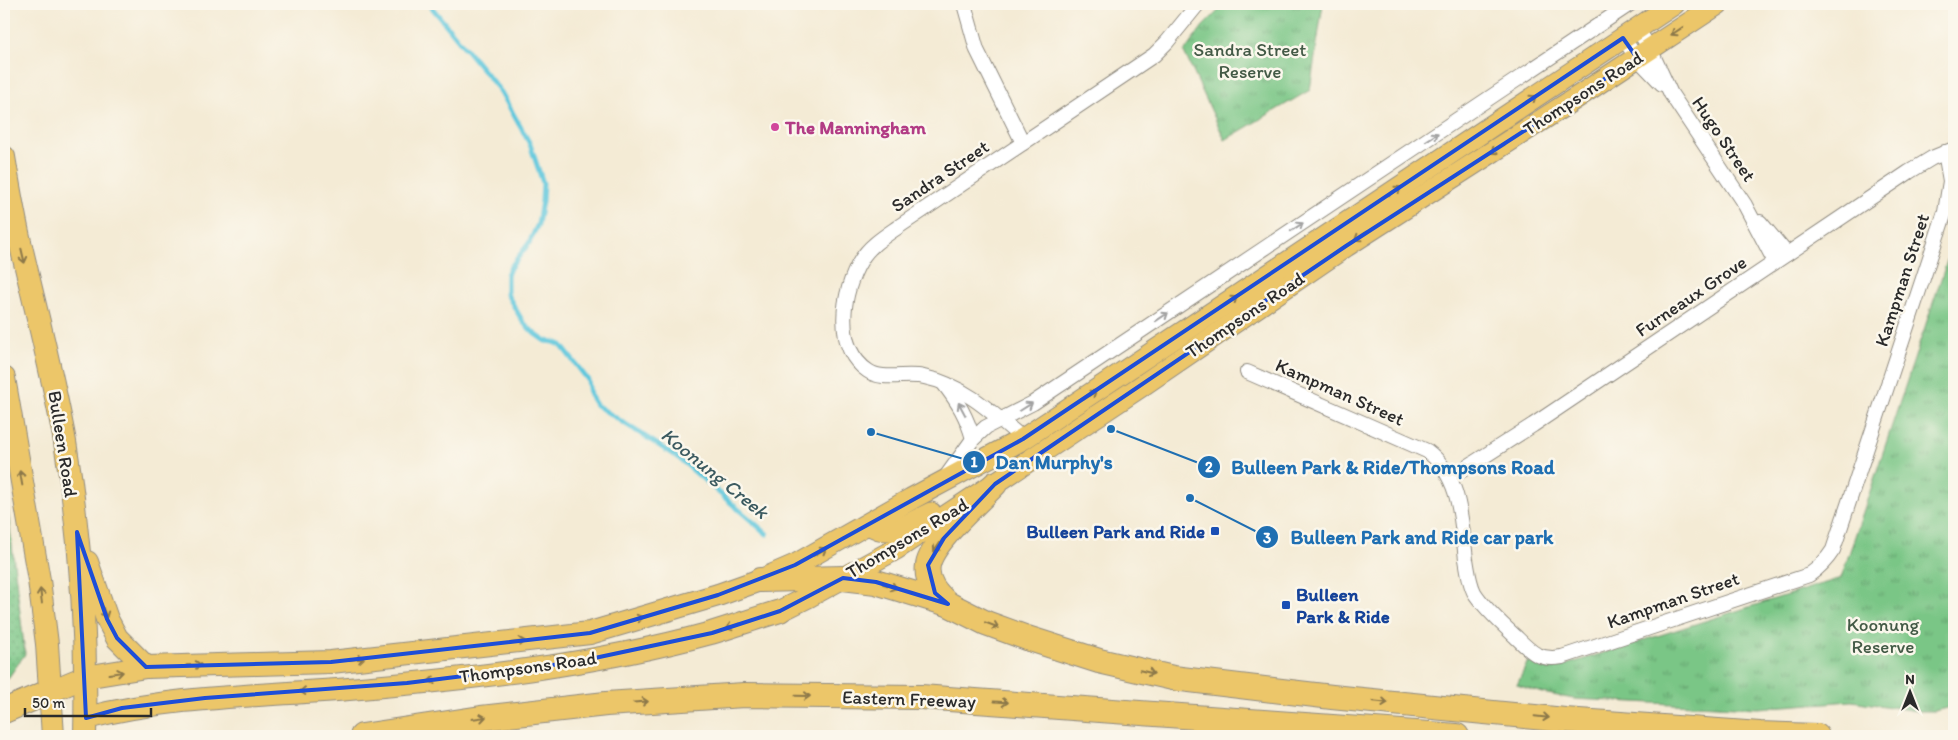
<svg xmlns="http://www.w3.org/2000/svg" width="1958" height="740" viewBox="0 0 1958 740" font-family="Itim,sans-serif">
  <defs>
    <pattern id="grass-dots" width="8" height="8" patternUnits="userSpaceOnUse" patternTransform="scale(1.25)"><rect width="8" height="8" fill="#7ac686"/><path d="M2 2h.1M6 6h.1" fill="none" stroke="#64a16e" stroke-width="1.8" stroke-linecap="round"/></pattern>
    <pattern id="park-tufts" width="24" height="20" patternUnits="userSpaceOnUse" patternTransform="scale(1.25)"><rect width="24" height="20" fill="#7ac686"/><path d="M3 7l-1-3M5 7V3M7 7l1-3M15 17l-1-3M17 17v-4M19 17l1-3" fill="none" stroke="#64a16e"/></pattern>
  </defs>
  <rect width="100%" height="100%" fill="#fbf7ec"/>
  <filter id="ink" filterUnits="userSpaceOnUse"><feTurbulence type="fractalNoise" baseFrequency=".02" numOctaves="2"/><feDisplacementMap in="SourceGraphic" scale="10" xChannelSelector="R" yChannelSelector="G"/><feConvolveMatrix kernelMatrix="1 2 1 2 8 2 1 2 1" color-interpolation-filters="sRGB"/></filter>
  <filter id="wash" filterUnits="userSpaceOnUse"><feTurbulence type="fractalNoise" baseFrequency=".0096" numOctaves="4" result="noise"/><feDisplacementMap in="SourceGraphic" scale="20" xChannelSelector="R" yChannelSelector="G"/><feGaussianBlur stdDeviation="1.12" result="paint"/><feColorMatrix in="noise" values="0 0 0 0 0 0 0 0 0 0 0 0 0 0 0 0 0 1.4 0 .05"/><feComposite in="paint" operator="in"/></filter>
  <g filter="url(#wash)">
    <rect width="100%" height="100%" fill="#f4ebd5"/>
    <!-- grass -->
    <polygon fill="url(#grass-dots)" stroke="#527858" points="4,479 25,654 4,684"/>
    <!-- park -->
    <g fill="url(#park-tufts)" stroke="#527858">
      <polygon points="1225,4 1323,4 1310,90 1225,140 1184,52 1203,26"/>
      <path d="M1954,240v466l-19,5h-18l-65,-10 -94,7 -86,-4 -98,-5 -32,-6 -25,-8 11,-24c11,7 21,8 34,5l279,-88z"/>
    </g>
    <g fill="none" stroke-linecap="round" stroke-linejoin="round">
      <!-- stream -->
      <polyline stroke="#60c8dd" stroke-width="5" points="429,4 501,92 530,144 543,183 542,201 538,224 529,243 510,268 507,275 507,294 523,322 535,334 545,341 554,342 561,345 588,380 590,395 596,405 680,459 767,534"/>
    </g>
  </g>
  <g filter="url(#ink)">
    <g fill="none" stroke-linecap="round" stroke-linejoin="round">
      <defs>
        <g id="minor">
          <polyline points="964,4 977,50 1023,143"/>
          <polyline points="1637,28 1650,49 1671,94 1745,205 1775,262"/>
          <polyline points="1623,38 1637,58 1662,84"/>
          <polyline points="1760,222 1787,254"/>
          <path d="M1247,372l180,79c34,25 34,69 39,108 2,11 3,23 8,33 9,15 29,33 42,45 15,15 23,24 46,20l247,-82c10,-7 17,-14 24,-25l112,-338 5,-31 -5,-29"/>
          <path d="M944,384c14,18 23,33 29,55"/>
          <path d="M1023,439c-30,-26 -59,-54 -99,-62 -17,-4 -42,4 -56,-6 -35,-24 -26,-80 -7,-111 8,-14 24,-24 37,-33l256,-172 13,-13 31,-38"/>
          <polyline points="945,478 973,439 986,427 1033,403 1630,4"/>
          <polyline points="1450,478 1533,425 1909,172 1932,158 1954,149"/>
        </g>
        <g id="primary">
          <path d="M869,524c22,15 40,-1 62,-11"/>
          <polyline points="765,578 795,565 911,499 1023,439 1674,4"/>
          <polyline points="780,611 810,596 896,549 1140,387 1346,246 1576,98 1718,4"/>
        </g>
        <g id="trunk">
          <path d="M4,157c5,30 10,60 17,89 15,65 32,130 44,196 16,97 22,196 20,294"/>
          <polyline points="4,378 39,580 47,644 53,736"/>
          <polyline points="87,562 107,619 117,638 146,667"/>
          <polyline points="51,691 85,677 146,667 331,662 590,633 718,595 760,580"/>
          <path d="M86,718c85,-22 175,-22 263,-29 121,-10 245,-24 362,-56 23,-7 46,-15 69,-22"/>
        </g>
        <g id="motorway">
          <polyline points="760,580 843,578 876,582 948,604 986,623 1027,638 1099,661 1173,678 1332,697 1565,720 1760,734 1817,736"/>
          <path d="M948,604c-11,-10 -23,-22 -20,-39 4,-23 50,-63 67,-81"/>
          <polyline points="4,711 51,691"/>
          <polyline points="362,736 481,718 606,704 744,695 921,697 1457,736"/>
        </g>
      </defs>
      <!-- minor casing -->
      <use href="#minor" stroke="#908b80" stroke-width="16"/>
      <!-- primary casing -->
      <use href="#primary" stroke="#908b80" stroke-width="23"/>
      <!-- trunk casing -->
      <use href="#trunk" stroke="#908b80" stroke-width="24"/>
      <!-- motorway casing -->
      <use href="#motorway" stroke="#908b80" stroke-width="26"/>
      <!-- minor -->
      <use href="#minor" stroke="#fff" stroke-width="14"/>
      <!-- primary -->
      <use href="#primary" stroke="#ecc669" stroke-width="21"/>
      <!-- trunk -->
      <use href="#trunk" stroke="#ecc669" stroke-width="22"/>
      <!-- motorway -->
      <use href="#motorway" stroke="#ecc669" stroke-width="24"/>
    </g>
    <!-- one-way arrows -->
    <defs><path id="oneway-shaft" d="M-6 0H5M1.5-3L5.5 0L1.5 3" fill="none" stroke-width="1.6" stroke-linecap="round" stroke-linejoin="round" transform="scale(1.25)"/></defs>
    <g stroke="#8c784a">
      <use href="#oneway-shaft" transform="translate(1677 31) rotate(146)"/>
      <use href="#oneway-shaft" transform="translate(1530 100) rotate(-34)"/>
      <use href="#oneway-shaft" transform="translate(1497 149) rotate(147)"/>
      <use href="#oneway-shaft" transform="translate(1395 191) rotate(-34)"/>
      <use href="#oneway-shaft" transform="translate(1361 236) rotate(147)"/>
      <use href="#oneway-shaft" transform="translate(23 256) rotate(77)"/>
      <use href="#oneway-shaft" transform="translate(1231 301) rotate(-34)"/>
      <use href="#oneway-shaft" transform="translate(1090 395) rotate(-33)"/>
      <use href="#oneway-shaft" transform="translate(21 478) rotate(-100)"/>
      <use href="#oneway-shaft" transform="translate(938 546) rotate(124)"/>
      <use href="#oneway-shaft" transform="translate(820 552) rotate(-30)"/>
      <use href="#oneway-shaft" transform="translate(890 586) rotate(17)"/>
      <use href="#oneway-shaft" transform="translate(41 596) rotate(-97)"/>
      <use href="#oneway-shaft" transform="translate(104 611) rotate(70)"/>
      <use href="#oneway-shaft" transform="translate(636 619) rotate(-16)"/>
      <use href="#oneway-shaft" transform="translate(992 625) rotate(21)"/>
      <use href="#oneway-shaft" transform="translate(733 626) rotate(162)"/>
      <use href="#oneway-shaft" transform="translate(518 642) rotate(-7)"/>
      <use href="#oneway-shaft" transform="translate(357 659) rotate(-6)"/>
      <use href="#oneway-shaft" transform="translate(194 665) rotate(-2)"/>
      <use href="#oneway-shaft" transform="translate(1147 672) rotate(13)"/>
      <use href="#oneway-shaft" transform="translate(116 673) rotate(-8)"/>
      <use href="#oneway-shaft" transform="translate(436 680) rotate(174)"/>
      <use href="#oneway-shaft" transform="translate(307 691) rotate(177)"/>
      <use href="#oneway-shaft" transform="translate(803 696) rotate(1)"/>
      <use href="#oneway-shaft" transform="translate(641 702) rotate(-4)"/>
      <use href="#oneway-shaft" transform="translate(1001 702) rotate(3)"/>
      <use href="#oneway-shaft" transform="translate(1381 702) rotate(6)"/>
      <use href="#oneway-shaft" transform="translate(1542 717) rotate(6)"/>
      <use href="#oneway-shaft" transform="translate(479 718) rotate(-8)"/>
    </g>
    <g stroke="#a0a0a0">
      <use href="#oneway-shaft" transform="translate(1432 137) rotate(-34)"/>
      <use href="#oneway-shaft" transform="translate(1297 227) rotate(-34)"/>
      <use href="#oneway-shaft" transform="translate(1162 317) rotate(-34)"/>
      <use href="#oneway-shaft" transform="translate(1026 407) rotate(-32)"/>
      <use href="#oneway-shaft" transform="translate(962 409) rotate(-118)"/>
    </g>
  </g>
  <!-- marked area -->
  <path fill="none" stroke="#1d4ed8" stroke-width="4" stroke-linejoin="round" d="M1623,38l14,20 -291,188 -351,238 -51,54 -16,27 7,28 13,11 -72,-22 -33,-4 -63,33 -68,22 -136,29 -169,21 -202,15 -83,10 -36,10 -9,-186 30,87 10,19 29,29 185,-5 259,-29 128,-38 77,-30 228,-126z"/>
  <!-- markers -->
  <circle fill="#d1479c" stroke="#fbf7ec" stroke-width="2" cx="775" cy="127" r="5"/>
  <g fill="#1a4fb4" stroke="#fbf7ec" stroke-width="2">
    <rect x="1210" y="526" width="10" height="10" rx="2.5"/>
    <rect x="1281" y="600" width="10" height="10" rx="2.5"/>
  </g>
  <g text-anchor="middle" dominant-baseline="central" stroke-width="5" stroke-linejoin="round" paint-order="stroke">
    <!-- park labels -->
    <g font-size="19" fill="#435a46" stroke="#fbf7ec">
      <text x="1250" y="49">Sandra Street<tspan x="1250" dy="22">Reserve</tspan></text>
      <text x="1883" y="624">Koonung<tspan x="1883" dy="22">Reserve</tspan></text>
    </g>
    <!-- street labels -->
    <g font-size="19" fill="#2b2b2b" stroke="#fbf7ec">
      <text transform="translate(1583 93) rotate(-33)">Thompsons Road</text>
      <text transform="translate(1724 139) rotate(56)">Hugo Street</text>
      <text transform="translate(940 176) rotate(-34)">Sandra Street</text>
      <text transform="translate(1902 280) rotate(-72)">Kampman Street</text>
      <text transform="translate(1691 296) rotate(-34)">Furneaux Grove</text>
      <text transform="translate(1245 315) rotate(-34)">Thompsons Road</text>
      <text transform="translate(1340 392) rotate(24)">Kampman Street</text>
      <text transform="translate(63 444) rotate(81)">Bulleen Road</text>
      <text transform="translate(907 538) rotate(-31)">Thompsons Road</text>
      <text transform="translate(1673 600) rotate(-19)">Kampman Street</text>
      <text transform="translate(528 667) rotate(-8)">Thompsons Road</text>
      <text transform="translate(909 699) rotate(2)">Eastern Freeway</text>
    </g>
    <!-- hotel labels -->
    <g font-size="19" font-weight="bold" fill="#b23c85" stroke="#fbf7ec" text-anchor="start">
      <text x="785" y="127">The Manningham</text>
    </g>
    <!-- transit labels -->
    <g font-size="19" font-weight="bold" fill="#164399" stroke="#fbf7ec" text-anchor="end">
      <text x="1205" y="531">Bulleen Park and Ride</text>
      <text x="1296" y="594" text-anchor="start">Bulleen<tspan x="1296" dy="22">Park &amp; Ride</tspan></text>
    </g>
    <!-- water labels -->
    <g font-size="20" font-style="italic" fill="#3b5a60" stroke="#fbf7ec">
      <text transform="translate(715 473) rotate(39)">Koonung Creek</text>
    </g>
  </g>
  <!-- callouts -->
  <path fill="none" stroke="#1f6fb2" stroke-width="2" d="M871 432L974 462M1111 429L1209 467M1190 498L1267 537"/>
  <g fill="#1f6fb2" stroke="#fbf7ec" stroke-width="2">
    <circle cx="871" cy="432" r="5"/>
    <circle cx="1111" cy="429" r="5"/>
    <circle cx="1190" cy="498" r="5"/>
    <circle cx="974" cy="462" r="12"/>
    <circle cx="1209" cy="467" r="12"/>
    <circle cx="1267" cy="537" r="12"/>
  </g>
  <g font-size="15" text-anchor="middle" font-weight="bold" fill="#fff">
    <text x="974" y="467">1</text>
    <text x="1209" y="472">2</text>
    <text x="1267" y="543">3</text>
  </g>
  <g font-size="20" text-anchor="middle" font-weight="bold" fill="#1f6fb2" stroke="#fbf7ec" stroke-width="5" stroke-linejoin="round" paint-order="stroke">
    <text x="1054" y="469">Dan Murphy's</text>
    <text x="1393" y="474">Bulleen Park &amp; Ride/Thompsons Road</text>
    <text x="1422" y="544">Bulleen Park and Ride car park</text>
  </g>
  <!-- margin -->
  <rect width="1958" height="740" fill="none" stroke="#fbf7ec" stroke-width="20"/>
  <!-- north arrow -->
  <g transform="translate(1910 692)" stroke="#fbf7ec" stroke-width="4" paint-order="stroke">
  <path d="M0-4L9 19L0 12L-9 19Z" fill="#2b2b2b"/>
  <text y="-8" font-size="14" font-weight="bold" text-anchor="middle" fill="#2b2b2b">N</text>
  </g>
  <!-- scale -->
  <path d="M25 708v8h126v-8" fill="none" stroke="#2b2b2b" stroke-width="2.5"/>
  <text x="32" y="708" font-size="15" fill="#2b2b2b" stroke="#fbf7ec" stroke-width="4" paint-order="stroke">50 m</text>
</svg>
